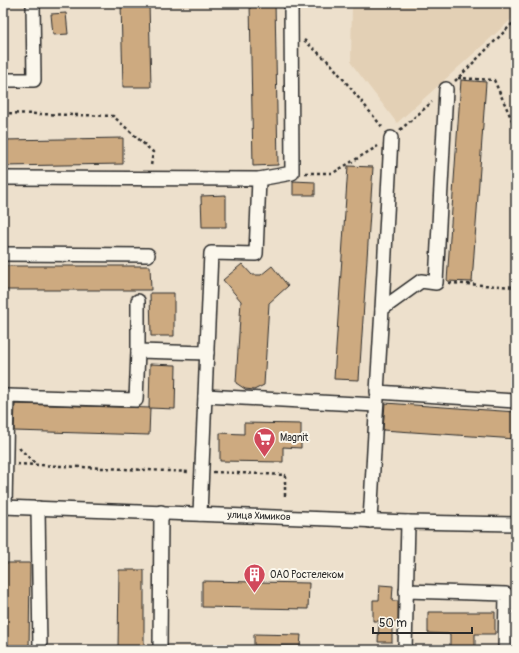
<svg xmlns="http://www.w3.org/2000/svg" width="519" height="653" viewBox="0 0 519 653" font-family="Pangolin,sans-serif">
  <rect width="100%" height="100%" fill="#ede0cc"/>
  <filter id="ink" filterUnits="userSpaceOnUse"><feTurbulence type="fractalNoise" baseFrequency=".025" numOctaves="2"/><feDisplacementMap in="SourceGraphic" scale="8" xChannelSelector="R" yChannelSelector="G"/><feConvolveMatrix kernelMatrix="1 2 1 2 8 2 1 2 1" color-interpolation-filters="sRGB"/></filter>
  <g filter="url(#ink)">
    <!-- built -->
    <polygon fill="#e3d0b5" points="352,3 516,3 516,15 397,123 351,63"/>
    <!-- building -->
    <g fill="#cdaa80" stroke="#2b2b2b">
      <polygon points="121,3 149,3 151,87 123,87"/>
      <polygon points="250,3 275,3 278,165 253,166"/>
      <polygon points="66,13 68,34 53,35 51,14"/>
      <polygon points="461,80 486,82 472,282 447,281"/>
      <polygon points="123,138 123,164 3,166 3,140"/>
      <polygon points="348,166 373,167 359,380 334,379"/>
      <polygon points="293,181 315,182 315,195 293,195"/>
      <polygon points="226,195 226,227 202,227 201,196"/>
      <polygon points="242,264 252,275 261,275 272,266 288,286 269,303 264,385 254,390 245,389 236,383 241,301 223,280"/>
      <polygon points="3,266 150,266 151,290 3,290"/>
      <polygon points="150,293 174,293 174,336 151,336"/>
      <polygon points="150,364 176,365 175,409 149,408"/>
      <polygon points="385,403 516,412 516,439 383,430"/>
      <polygon points="15,404 150,408 149,435 14,431"/>
      <polygon points="244,423 301,424 301,448 283,447 283,462 220,461 220,433 244,434"/>
      <polygon points="4,563 30,563 29,650 4,650"/>
      <polygon points="119,570 144,570 144,650 118,650"/>
      <polygon points="202,581 309,583 308,609 202,607"/>
      <polygon points="380,585 393,586 392,601 398,601 398,622 392,621 392,642 378,642 379,621 373,621 373,600 379,600"/>
      <polygon points="428,612 495,612 495,634 475,634 475,650 450,650 450,634 428,633"/>
      <polygon points="254,634 301,635 300,646 254,645"/>
    </g>
    <g fill="none" stroke-linecap="round" stroke-linejoin="round">
      <defs>
        <g id="minor">
          <polyline points="3,80 34,80 33,3"/>
          <polyline points="446,89 436,283 421,281 382,309 377,392 516,401"/>
          <polyline points="3,178 259,179 292,173 291,3"/>
          <polyline points="3,254 148,255"/>
          <polyline points="382,309 391,138"/>
          <polyline points="138,351 138,301"/>
          <polyline points="205,396 376,405"/>
          <polyline points="3,507 408,522 516,524"/>
          <polyline points="5,507 7,396 136,400 138,351 207,353"/>
          <polyline points="38,508 40,650"/>
          <polyline points="200,514 211,253 256,254 259,179"/>
          <polyline points="370,521 377,398"/>
          <polyline points="406,591 506,594 505,650"/>
          <polyline points="160,650 161,512"/>
          <polyline points="405,650 408,522"/>
        </g>
      </defs>
      <!-- minor casing -->
      <use href="#minor" stroke="#2b2b2b" stroke-width="16"/>
      <!-- path -->
      <g stroke="#2b2b2b" stroke-width="2.5" stroke-dasharray="3 3" stroke-linecap="butt">
        <polyline points="304,40 331,64 383,128"/>
        <polyline points="458,78 494,80 516,129"/>
        <polyline points="455,81 516,20"/>
        <polyline points="3,113 113,116 153,152 151,166"/>
        <polyline points="400,130 432,102"/>
        <polyline points="305,173 333,173 378,146"/>
        <polyline points="449,283 516,287"/>
        <polyline points="19,448 37,465"/>
        <polyline points="17,464 190,472"/>
        <polyline points="213,472 285,475 285,497"/>
      </g>
      <!-- minor -->
      <use href="#minor" stroke="#fbf7ec" stroke-width="13"/>
    </g>
  </g>
  <!-- icons -->
  <defs>
    <symbol id="supermarket-pin" viewBox="-11 -11 22 30"><path d="M0 17L-7.5 6A9.5 9.5 0 1 1 7.5 6Z" fill="#d1495b" stroke="#fbf7ec"/><path d="M-6-5.5h2.5l.6 2H6L4.5 2H-2.5L-4.4-4H-6ZM-1.5 3.2a1.3 1.3 0 1 0 .1 0ZM3 3.2a1.3 1.3 0 1 0 .1 0Z" fill="#fff"/></symbol>
    <symbol id="building-pin" viewBox="-11 -11 22 30"><path d="M0 17L-7.5 6A9.5 9.5 0 1 1 7.5 6Z" fill="#d1495b" stroke="#fbf7ec"/><path d="M-4-6H4V6H1V3H-1V6H-4ZM-2.5-4.3h1.7v1.8h-1.7ZM.8-4.3h1.7v1.8H.8ZM-2.5-1h1.7V.8h-1.7ZM.8-1h1.7V.8H.8Z" fill="#fff"/></symbol>
  </defs>
  <g fill-rule="evenodd">
    <use href="#supermarket-pin" x="252" y="426" width="25" height="34"/>
    <use href="#building-pin" x="242" y="562" width="25" height="34"/>
  </g>
  <g text-anchor="middle" dominant-baseline="central" stroke-width="4" stroke-linejoin="round" paint-order="stroke">
    <!-- poi labels -->
    <g font-size="10" fill="#2b2b2b" stroke="#fbf7ec" text-anchor="start">
      <text x="280" y="438">Magnit</text>
      <text x="270" y="575">ОАО Ростелеком</text>
    </g>
    <!-- street labels -->
    <g font-size="10" fill="#2b2b2b" stroke="#fbf7ec">
      <text transform="translate(259 516) rotate(2)">улица Химиков</text>
    </g>
  </g>
  <!-- margin -->
  <rect width="519" height="653" fill="none" stroke="#fbf7ec" stroke-width="16"/>
  <rect x="8" y="8" width="503" height="637" fill="none" stroke="#2b2b2b" stroke-width="1.5" filter="url(#ink)"/>
  <!-- scale -->
  <path d="M373 627v6h99v-6" fill="none" stroke="#2b2b2b" stroke-width="2"/>
  <text x="379" y="627" font-size="12" fill="#2b2b2b" stroke="#fbf7ec" stroke-width="3" paint-order="stroke">50 m</text>
</svg>
